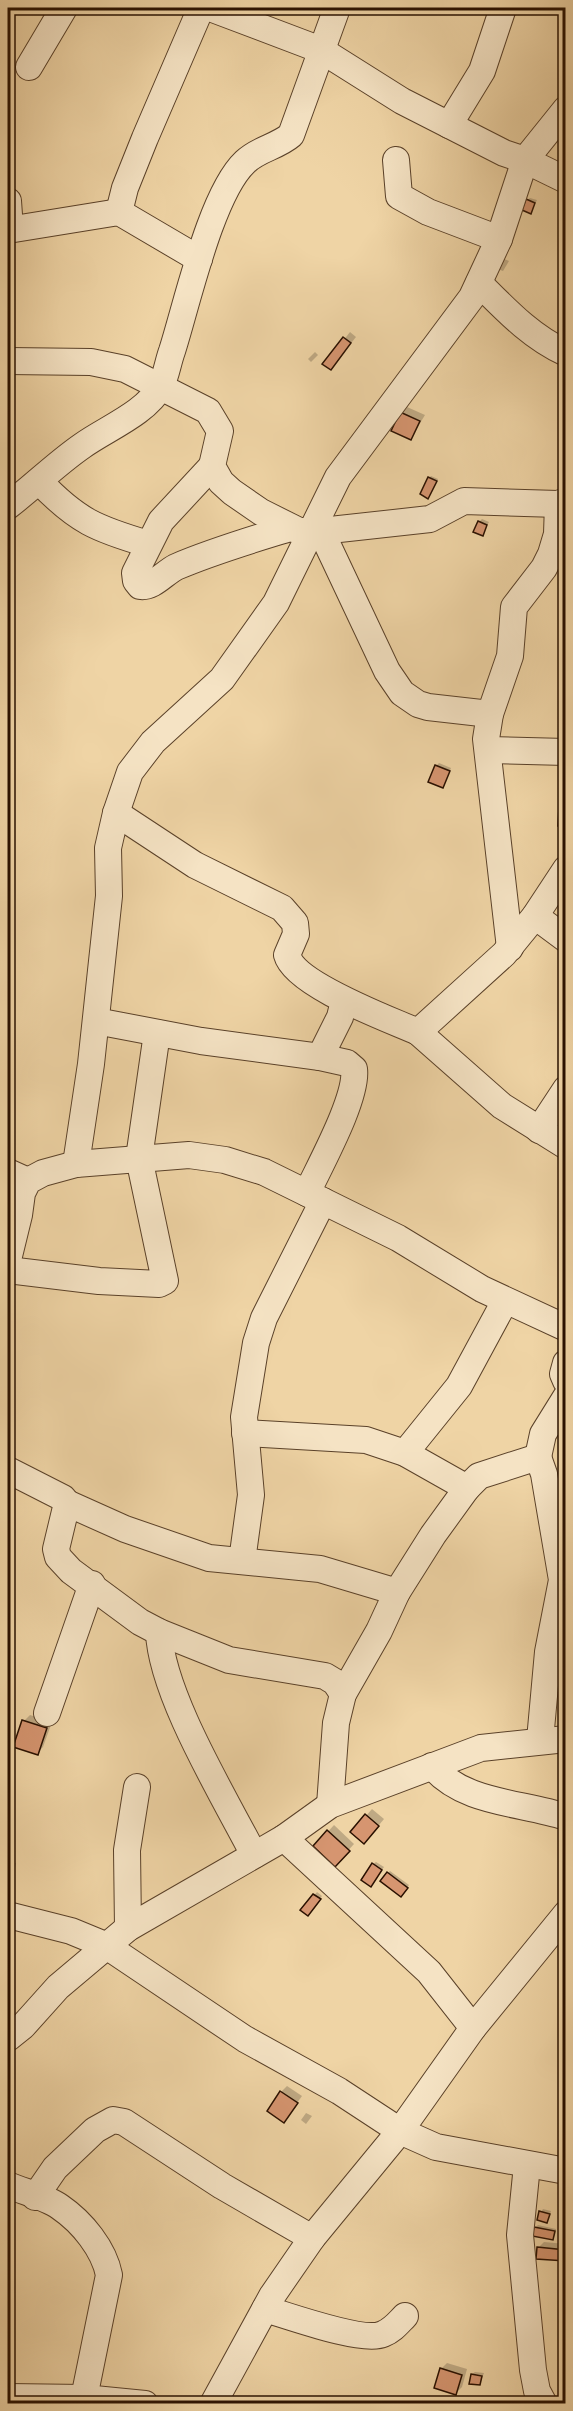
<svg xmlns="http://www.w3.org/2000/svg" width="573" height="2411" viewBox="0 0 573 2411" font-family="'Gentium Book Plus',serif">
  <rect width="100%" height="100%" fill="#efd4a5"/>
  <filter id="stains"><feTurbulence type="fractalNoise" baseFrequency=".00333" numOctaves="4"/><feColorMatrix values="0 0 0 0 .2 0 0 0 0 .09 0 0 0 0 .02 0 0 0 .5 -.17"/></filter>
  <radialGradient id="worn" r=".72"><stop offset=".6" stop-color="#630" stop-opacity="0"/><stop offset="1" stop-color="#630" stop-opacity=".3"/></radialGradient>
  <!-- shadow -->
  <g fill="#0003">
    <polygon points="530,198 537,200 531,212 527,200"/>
    <polygon points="502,258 509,261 503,271 497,269"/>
    <polygon points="350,332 356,337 336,362 325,364"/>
    <polygon points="315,352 318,355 311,362 308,359"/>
    <polygon points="407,407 425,415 411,438 401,413"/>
    <polygon points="431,476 438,479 428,497 429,478"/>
    <polygon points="482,519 489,522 482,534 479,522"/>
    <polygon points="439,763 451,768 443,786 436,766"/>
    <polygon points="30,1715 52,1722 43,1747 37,1753 24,1721"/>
    <polygon points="372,1809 384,1819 370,1836 352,1832"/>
    <polygon points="334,1825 354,1844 335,1865 315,1846"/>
    <polygon points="8,1861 16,1863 13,1878 8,1883"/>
    <polygon points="376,1862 384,1867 373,1882 373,1864"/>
    <polygon points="390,1871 409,1885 404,1892 388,1873"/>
    <polygon points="317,1892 322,1896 310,1912 302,1910"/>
    <polygon points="287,2086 302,2096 284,2121 281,2092"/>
    <polygon points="306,2113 312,2116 306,2124 301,2120"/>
    <polygon points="543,2209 551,2211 547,2222 541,2212"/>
    <polygon points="538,2225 556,2229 555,2236 552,2238 535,2228"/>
    <polygon points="544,2242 566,2244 566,2260 538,2248"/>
    <polygon points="447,2363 467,2369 462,2387 456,2393 441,2369"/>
    <polygon points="475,2372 484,2373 480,2384 472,2374"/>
  </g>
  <!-- building -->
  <g fill="#d69570" stroke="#291000" stroke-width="1.5">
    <polygon points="526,199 535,203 531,214 522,210"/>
    <polygon points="343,337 351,343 331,370 322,364"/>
    <polygon points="400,412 420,421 411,440 391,431"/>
    <polygon points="428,477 437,481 428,499 420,494"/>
    <polygon points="478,521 487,525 483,536 473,532"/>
    <polygon points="435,765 450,771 443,788 428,782"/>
    <polygon points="559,806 566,807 566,826 558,826"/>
    <polygon points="22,1720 47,1728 38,1755 13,1747"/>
    <polygon points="365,1814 379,1826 364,1844 350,1832"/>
    <polygon points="327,1830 350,1851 335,1867 313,1846"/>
    <polygon points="372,1863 382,1870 371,1887 361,1880"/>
    <polygon points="387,1872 408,1888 401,1897 380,1881"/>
    <polygon points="313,1894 321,1899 308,1916 300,1910"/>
    <polygon points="280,2091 298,2103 284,2123 267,2111"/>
    <polygon points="539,2211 550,2214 547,2223 537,2220"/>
    <polygon points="534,2227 555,2231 553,2240 532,2236"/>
    <polygon points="537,2247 566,2250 566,2261 536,2259"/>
    <polygon points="440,2368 462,2375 456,2395 434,2388"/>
    <polygon points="471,2374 482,2376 480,2385 469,2384"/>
  </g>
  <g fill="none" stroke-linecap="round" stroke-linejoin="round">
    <defs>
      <g id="minor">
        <polyline points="210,8 321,50 402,101 504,153 525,160 566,180"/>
        <polyline points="29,67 64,8"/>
        <polyline points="449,125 482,71 503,8"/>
        <polyline points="396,160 399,196 428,212 499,239"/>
        <polyline points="8,201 10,229"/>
        <polyline points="119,212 125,188 145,138 201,8"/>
        <polyline points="8,230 119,212 199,259"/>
        <path d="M479,283c27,27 52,54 87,70"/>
        <polyline points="8,361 91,362 125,369 208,411 220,431 212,466 221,482 232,492 261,512 299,531 321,531 430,519 464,501 558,504 566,501"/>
        <path d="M212,466l-51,55 -26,52 1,8 4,5c13,2 24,-13 36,-19 37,-16 75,-27 114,-39"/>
        <path d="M40,482c37,39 57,47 108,62"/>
        <path d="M8,506c25,-19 48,-42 74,-60 25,-18 63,-32 79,-60 5,-10 7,-24 11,-35 15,-47 39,-157 73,-189 13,-13 32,-15 46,-27l46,-127"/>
        <polyline points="321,531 387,671 402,693 418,704 428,707 490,714"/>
        <polyline points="488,750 566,752"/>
        <path d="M116,813l79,52 87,43 13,15 1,11 -9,21c8,30 102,64 131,77l86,-78 31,-38 31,-47"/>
        <polyline points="535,916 566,939"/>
        <polyline points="510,948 486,739 490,714 510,656 514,607 544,568 551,554 557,534 558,504"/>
        <path d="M96,1021l105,20 119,16 27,6 7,6c4,28 -34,96 -47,124"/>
        <polyline points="418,1032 502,1106 566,1146"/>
        <polyline points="320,1057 340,1017 344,1001"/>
        <polyline points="539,1130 566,1089"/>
        <polyline points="76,1164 91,1064 109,896 108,848 116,813 130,772 153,742 222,679 276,603 338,477 472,297 499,239 525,160 566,109"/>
        <polyline points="8,1172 28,1181"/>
        <polyline points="8,1260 19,1215 22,1193 28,1181 43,1173 76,1164 189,1155 225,1160 264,1172 398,1238 482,1289 566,1328"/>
        <polyline points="8,1270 99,1281 159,1284 165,1281 139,1158 157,1033"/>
        <polyline points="566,1363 563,1374 566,1381"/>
        <polyline points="245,1433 366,1440 405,1453 467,1488"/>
        <polyline points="405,1453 459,1386 505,1301"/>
        <polyline points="538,1457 543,1434 566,1397"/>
        <polyline points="8,1470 63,1498 67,1503 56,1549 58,1557 71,1571 140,1622 159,1632 229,1660 325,1676 335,1682 343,1694 336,1723 330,1805"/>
        <polyline points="67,1503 125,1529 209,1558 320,1569 397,1592"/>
        <polyline points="242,1561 251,1495 244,1417 256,1343 264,1318 323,1201"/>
        <path d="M159,1632c2,62 66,166 95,223"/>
        <polyline points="343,1694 379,1631 397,1592 433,1535 467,1488 479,1476 538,1457 544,1474 562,1580 548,1652 540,1740"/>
        <polyline points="47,1713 92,1584"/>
        <path d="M432,1766c32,38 89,36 134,51"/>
        <polyline points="284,1838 429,1972 473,2028"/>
        <polyline points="8,1915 71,1931 105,1945 245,2039 339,2091 400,2131 436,2147 566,2171"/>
        <polyline points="128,1928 127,1850 137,1787"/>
        <polyline points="8,2038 23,2026 58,1987 128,1928 284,1838 330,1805 481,1748 566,1739"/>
        <polyline points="527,2165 520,2235 533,2370 537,2391 544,2404"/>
        <path d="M8,2185c16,7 38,12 52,22 22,15 44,42 49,68l-25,123"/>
        <polyline points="35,2197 55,2168 95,2130 113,2120 124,2122 222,2186 312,2238"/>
        <path d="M265,2309c24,7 98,34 118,25 10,-4 15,-11 22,-18"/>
        <polyline points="8,2397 84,2398 145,2404"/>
        <polyline points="213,2404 272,2296 312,2238 400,2131 473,2028 566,1914"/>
      </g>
    </defs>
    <!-- minor casing -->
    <use href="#minor" stroke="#5a4129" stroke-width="28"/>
    <!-- minor -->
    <use href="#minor" stroke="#f5e3c4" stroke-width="26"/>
  </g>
  <!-- margin -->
  <rect width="573" height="2411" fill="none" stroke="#efd4a5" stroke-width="30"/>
  <rect x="9" y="9" width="555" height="2393" fill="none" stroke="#291000" stroke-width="3"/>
  <rect x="15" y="15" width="543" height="2381" fill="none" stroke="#291000" stroke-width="1.5"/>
  <rect width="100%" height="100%" filter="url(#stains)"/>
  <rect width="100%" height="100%" fill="url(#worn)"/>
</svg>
